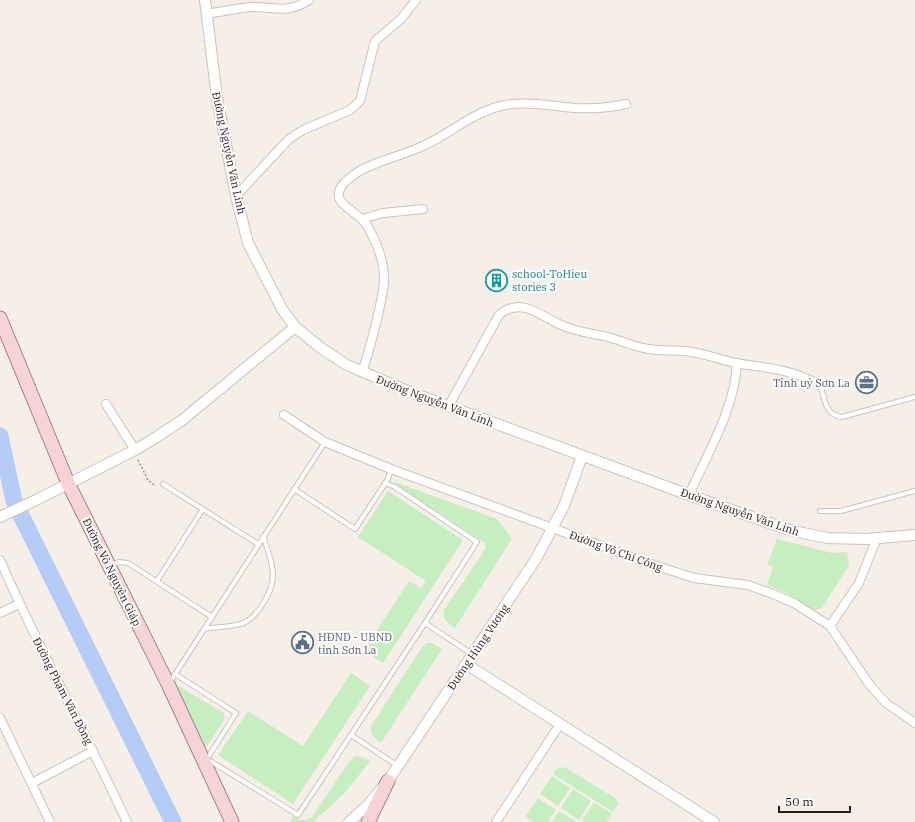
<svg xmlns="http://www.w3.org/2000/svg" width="915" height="822" viewBox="0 0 915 822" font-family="'IBM Plex Serif',serif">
  <rect width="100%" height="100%" fill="#f6efe8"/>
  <!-- green -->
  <g fill="#c7eec1">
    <path d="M395,482l102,37 15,20 -57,89c-7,-4 -13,-9 -11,-18l42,-62 -2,-6 -88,-57z"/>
    <polygon points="388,491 463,540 383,663 364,650 409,581 421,588 426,581 358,537"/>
    <polygon points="777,539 832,553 847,552 849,565 822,608 814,610 788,594 767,585 773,567 767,565"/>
    <path d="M427,643h5l10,6 -61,94c-6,-5 -11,-8 -10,-17l51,-79z"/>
    <polygon points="351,673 370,686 293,804 218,755 248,711 303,746"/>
    <polygon points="176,687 180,687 224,713 225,717 223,722 203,752"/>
    <path d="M356,756l5,1 9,4 -26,33 -31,28h-24l4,-6c7,4 12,6 19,1l35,-52 4,-6z"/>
    <polygon points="559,767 566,768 615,798 617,800 618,804 613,812 553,774 556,769"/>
    <polygon points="552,776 570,788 558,806 540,794"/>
    <polygon points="573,789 591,801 579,820 561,808"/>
    <polygon points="538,798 556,810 548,822 533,822 525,817"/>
    <polygon points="594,802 612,814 607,822 583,822 582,821"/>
    <polygon points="559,811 577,822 552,822"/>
  </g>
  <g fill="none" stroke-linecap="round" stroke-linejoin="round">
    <!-- river -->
    <polyline stroke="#b4ccf6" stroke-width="17" points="0,436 14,501 173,822"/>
    <defs>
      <g id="service">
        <path d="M821,388c4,12 5,28 21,29l73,-20"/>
        <polyline points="163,484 258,544"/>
        <polyline points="294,489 355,529 388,479 391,469"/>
        <polyline points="820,511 841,511 915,491"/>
        <polyline points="110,565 119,562 128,563 212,617"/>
        <polyline points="157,581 203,509"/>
        <polyline points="425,623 472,654"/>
        <path d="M204,629c13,-3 27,-1 39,-6 15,-6 30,-32 30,-48 0,-13 -6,-27 -10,-39"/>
        <polyline points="175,674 236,713 207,759 298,815 425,623 477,542 395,487 385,483"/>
        <polyline points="170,682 325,442"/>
        <polyline points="351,735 398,766"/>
      </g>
      <g id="minor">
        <path d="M206,14c15,-2 31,-6 46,-7 24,0 36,7 57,-7"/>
        <polyline points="236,196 289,139 303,130 350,110 360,101 375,41 401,19 416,0"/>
        <polyline points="362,219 383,213 423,209"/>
        <path d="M362,372c7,-20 12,-40 17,-61 2,-12 6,-24 5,-36 -1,-17 -9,-37 -18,-51 -6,-9 -26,-19 -27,-27 -2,-10 9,-18 16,-23 18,-13 48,-18 70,-29 28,-13 49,-34 80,-40 23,-4 47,1 70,3 17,1 33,0 51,-4"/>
        <polyline points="106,404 135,450"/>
        <path d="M448,407l51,-92c21,-18 39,-1 60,9 16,8 32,9 49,13 14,4 27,10 41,12 12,2 24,1 36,2 17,2 34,8 51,12 28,5 49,5 76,18"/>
        <polyline points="284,415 325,442 391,469 648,563 694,578 748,585 773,594 794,603 830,626 869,684 886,703 915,723"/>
        <path d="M689,495c18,-41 46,-86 48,-132"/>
        <path d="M0,560c39,89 86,174 127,262"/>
        <polyline points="0,613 19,604"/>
        <polyline points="830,626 859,583 877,538"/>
        <polyline points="0,718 50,822"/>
        <polyline points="32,783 93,751"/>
        <polyline points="496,822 560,724"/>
      </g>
      <g id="tertiary">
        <polyline points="205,0 217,98 236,196 248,243 282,309 295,327 321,348 347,365 410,392 689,495 784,528 803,533 827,538 866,539 915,535"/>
        <polyline points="0,517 36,500 135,450 155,438 181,421 295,327"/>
        <polyline points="466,664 714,822"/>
        <polyline points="349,822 368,805 388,781 536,559 564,506 582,456"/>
      </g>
      <g id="primary">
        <polyline points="0,318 68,483 168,684 232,822"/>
        <polyline points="368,822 388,781"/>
      </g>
    </defs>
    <!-- service casing -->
    <use href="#service" stroke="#cbc3bd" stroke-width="6"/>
    <!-- minor casing -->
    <use href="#minor" stroke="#cbc3bd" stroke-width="10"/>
    <!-- tertiary casing -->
    <use href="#tertiary" stroke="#cbc3bd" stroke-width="12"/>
    <!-- primary casing -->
    <use href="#primary" stroke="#a88182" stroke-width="15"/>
    <!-- path -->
    <polyline stroke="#9a9590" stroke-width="1.5" stroke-dasharray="2 2" stroke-linecap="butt" points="138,460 148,480 154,485 156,485"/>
    <!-- service -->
    <use href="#service" stroke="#fff" stroke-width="4"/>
    <!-- minor -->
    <use href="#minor" stroke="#fff" stroke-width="8"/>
    <!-- tertiary -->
    <use href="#tertiary" stroke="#fff" stroke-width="10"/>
    <!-- primary -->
    <use href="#primary" stroke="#f6d3d5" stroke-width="13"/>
  </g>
  <!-- icons -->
  <defs>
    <symbol id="building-ring" viewBox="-11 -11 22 22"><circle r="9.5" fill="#fffdfc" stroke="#0f9aa8" stroke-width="1.5"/><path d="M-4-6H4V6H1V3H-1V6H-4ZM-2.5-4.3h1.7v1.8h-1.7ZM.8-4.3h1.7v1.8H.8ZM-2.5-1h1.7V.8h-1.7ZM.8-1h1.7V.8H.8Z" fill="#0f9aa8"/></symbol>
    <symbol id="office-ring" viewBox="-11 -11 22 22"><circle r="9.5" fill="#fffdfc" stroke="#5c6f8a" stroke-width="1.5"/><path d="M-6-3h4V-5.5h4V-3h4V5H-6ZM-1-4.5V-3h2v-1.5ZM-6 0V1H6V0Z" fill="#5c6f8a"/></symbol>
    <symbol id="civic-ring" viewBox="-11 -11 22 22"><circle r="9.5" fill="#fffdfc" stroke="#5c6f8a" stroke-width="1.5"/><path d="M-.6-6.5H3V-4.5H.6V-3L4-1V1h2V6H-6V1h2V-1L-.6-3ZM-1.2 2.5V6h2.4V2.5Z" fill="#5c6f8a"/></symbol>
  </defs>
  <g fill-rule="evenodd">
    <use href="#building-ring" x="484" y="268" width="25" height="25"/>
    <use href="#office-ring" x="854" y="370" width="25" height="25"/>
    <use href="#civic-ring" x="290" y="630" width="25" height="25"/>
  </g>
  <g text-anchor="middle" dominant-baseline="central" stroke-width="4" stroke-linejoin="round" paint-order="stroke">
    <!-- street labels -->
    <g font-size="11" fill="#211e1c" stroke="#fffdfc">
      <text transform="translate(229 153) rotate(78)">Đường Nguyễn Văn Linh</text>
      <text transform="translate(435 401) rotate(21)">Đường Nguyễn Văn Linh</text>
      <text transform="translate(740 512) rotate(19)">Đường Nguyễn Văn Linh</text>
      <text transform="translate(616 551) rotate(20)">Đường Võ Chí Công</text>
      <text transform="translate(112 572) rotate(64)">Đường Võ Nguyên Giáp</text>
      <text transform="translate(478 647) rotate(-56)">Đường Hùng Vương</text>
      <text transform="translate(63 691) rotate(63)">Đường Phạm Văn Đồng</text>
    </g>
    <!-- culture labels -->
    <g font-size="11" fill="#0d838f" stroke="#fffdfc" text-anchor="start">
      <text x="512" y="274">school-ToHieu<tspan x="512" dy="13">stories 3</tspan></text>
    </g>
    <!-- service labels -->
    <g font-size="11" fill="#4e5e75" stroke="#fffdfc" text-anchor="end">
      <text x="850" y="383">Tỉnh uỷ Sơn La</text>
      <text x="318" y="637" text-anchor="start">HĐND - UBND<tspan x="318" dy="13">tỉnh Sơn La</tspan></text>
    </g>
  </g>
  <!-- scale -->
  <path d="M779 806v6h71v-6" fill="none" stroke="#211e1c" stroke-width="2"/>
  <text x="785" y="806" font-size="12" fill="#211e1c" stroke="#fffdfc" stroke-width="3" paint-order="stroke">50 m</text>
</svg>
